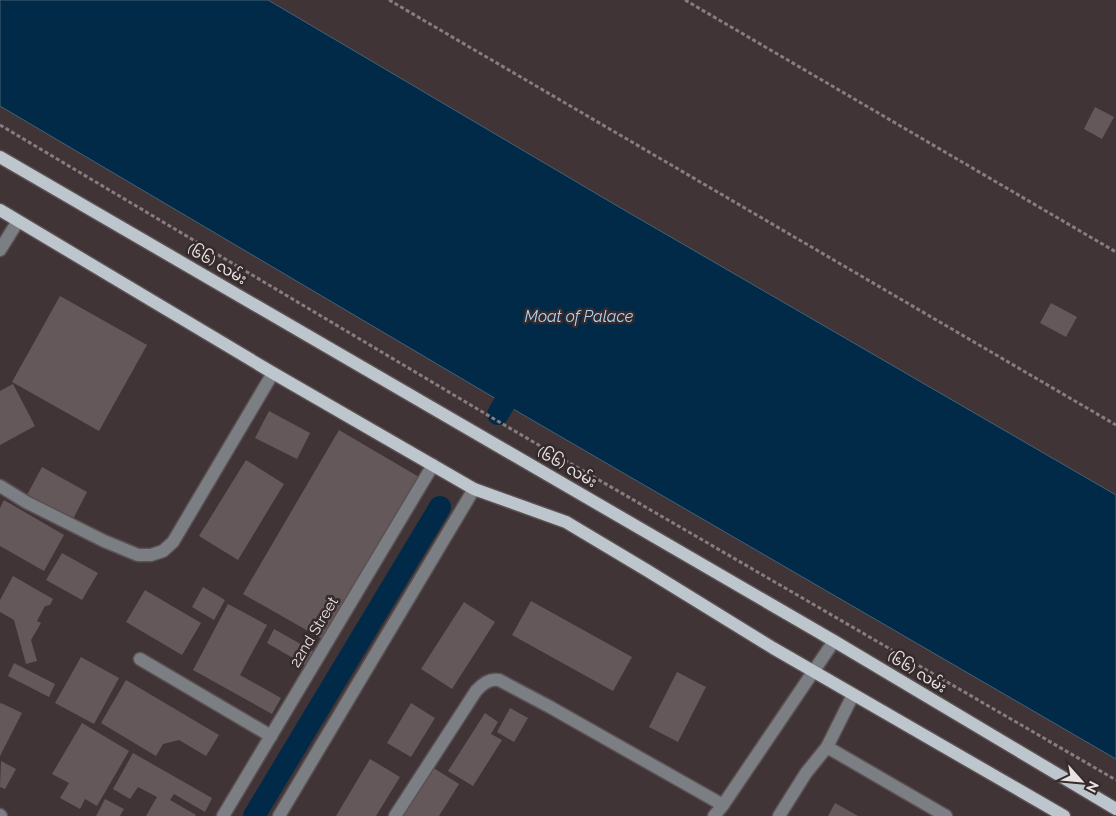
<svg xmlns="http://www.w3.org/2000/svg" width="1116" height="816" viewBox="0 0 1116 816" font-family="Raleway,'Noto Sans Myanmar',sans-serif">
  <rect width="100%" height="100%" fill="#403436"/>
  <!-- water -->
  <polygon fill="#002a47" stroke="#466176" points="0,0 268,0 619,207 1116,495 1116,759 520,413 0,106"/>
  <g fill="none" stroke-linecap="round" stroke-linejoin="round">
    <!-- canal -->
    <g stroke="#002a47" stroke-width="22">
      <polyline points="498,414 519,378"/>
      <polyline points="254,816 440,507"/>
    </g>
  </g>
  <!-- building -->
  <g fill="#65585a">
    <polygon points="1095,107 1114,117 1102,139 1084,129"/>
    <polygon points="60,296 147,345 99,431 12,382"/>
    <polygon points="1051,303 1077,317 1066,337 1040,323"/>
    <polygon points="13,384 35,426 0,445 0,391"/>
    <polygon points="269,411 310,433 297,459 255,438"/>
    <polygon points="339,430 419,477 324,640 243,594"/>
    <polygon points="246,460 284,484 238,560 199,536"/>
    <polygon points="42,467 87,492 73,519 27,495"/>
    <polygon points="4,500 64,535 44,571 0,546 0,508"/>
    <polygon points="62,553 98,573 82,600 46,580"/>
    <polygon points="13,576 53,599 50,605 45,606 37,621 41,623 31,640 37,661 26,664 14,620 0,612 0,600"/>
    <polygon points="203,587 225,600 214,620 192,607"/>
    <polygon points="145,590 201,623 182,655 126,622"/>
    <polygon points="531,601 632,657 613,691 512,635"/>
    <polygon points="464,602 495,622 452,689 421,669"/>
    <polygon points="228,604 267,625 240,675 281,698 272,714 193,670"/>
    <polygon points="274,629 313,651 305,665 267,643"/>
    <polygon points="81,657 119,678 94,724 55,703"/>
    <polygon points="14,663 55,684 49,697 8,676"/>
    <polygon points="677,672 706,687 678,742 649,727"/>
    <polygon points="126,680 219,735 206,756 179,740 163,744 156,756 101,723"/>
    <polygon points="1,703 22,713 0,756 0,704"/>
    <polygon points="411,703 435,718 411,757 387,743"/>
    <polygon points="510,708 528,718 514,742 497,732"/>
    <polygon points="485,713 498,722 491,734 502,740 473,786 448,771"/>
    <polygon points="82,723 129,751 97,806 85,799 80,809 60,798 69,783 52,774"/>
    <polygon points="133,753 212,798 205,812 174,794 170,800 196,815 195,816 146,816 157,797 138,787 130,799 113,789"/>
    <polygon points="370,759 400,777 376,816 336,816"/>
    <polygon points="1,761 16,769 5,789 0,787"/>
    <polygon points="432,767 459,784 439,816 400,816"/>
    <polygon points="105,799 124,809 120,816 96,816"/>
    <polygon points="835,803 858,816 828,816"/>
  </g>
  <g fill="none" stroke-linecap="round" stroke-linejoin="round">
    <defs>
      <g id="minor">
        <polyline points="0,250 18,221"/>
        <polyline points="0,486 26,502 104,541 138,555 151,555 163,551 173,542 273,373"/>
        <polyline points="140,659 271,736"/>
        <polyline points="827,747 946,816"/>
        <polyline points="0,815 1,816"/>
        <polyline points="223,816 433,465"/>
        <polyline points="279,816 474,489"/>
        <path d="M395,816l81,-125c6,-7 13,-13 23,-11l51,27 173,98"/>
        <polyline points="714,816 723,805 834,641"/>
        <polyline points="779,816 806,773 827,747 853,695"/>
      </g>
      <g id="major">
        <polyline points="0,157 834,641 1116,809"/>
        <polyline points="0,210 273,373 474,489 566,522 648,571 773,648 1064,816"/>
      </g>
    </defs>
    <!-- minor casing -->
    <use href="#minor" stroke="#5b5052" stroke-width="15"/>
    <!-- major casing -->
    <use href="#major" stroke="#5b5052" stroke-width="15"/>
    <!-- path -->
    <g stroke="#877d7e" stroke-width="3" stroke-dasharray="4 2.5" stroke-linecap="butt">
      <polyline points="389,0 1116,425"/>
      <polyline points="685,0 1116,252"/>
      <polyline points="0,125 506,426 1116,780"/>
    </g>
    <!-- minor -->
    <use href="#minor" stroke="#7b7f83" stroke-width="12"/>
    <!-- major -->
    <use href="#major" stroke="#bdc5cd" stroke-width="12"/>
  </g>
  <g text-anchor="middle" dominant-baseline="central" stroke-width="5" stroke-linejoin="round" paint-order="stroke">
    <!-- street labels -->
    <g font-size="15" fill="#e9e2e3" stroke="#352a2c">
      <text transform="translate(217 264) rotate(30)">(၆၆) လမ်း</text>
      <text transform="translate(567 467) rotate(30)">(၆၆) လမ်း</text>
      <text transform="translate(314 632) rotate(-59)">22nd Street</text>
      <text transform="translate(917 672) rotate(31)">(၆၆) လမ်း</text>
    </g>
    <!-- water labels -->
    <g font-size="16" font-style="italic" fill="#a9d7fc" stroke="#352a2c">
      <text x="579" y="316">Moat of Palace</text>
    </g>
  </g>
  <!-- north arrow -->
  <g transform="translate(1081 781) rotate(117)" stroke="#352a2c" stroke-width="4" paint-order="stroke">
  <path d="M0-4L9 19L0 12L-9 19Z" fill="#e9e2e3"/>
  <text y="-8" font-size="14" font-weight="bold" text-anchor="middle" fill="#e9e2e3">N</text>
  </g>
</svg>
